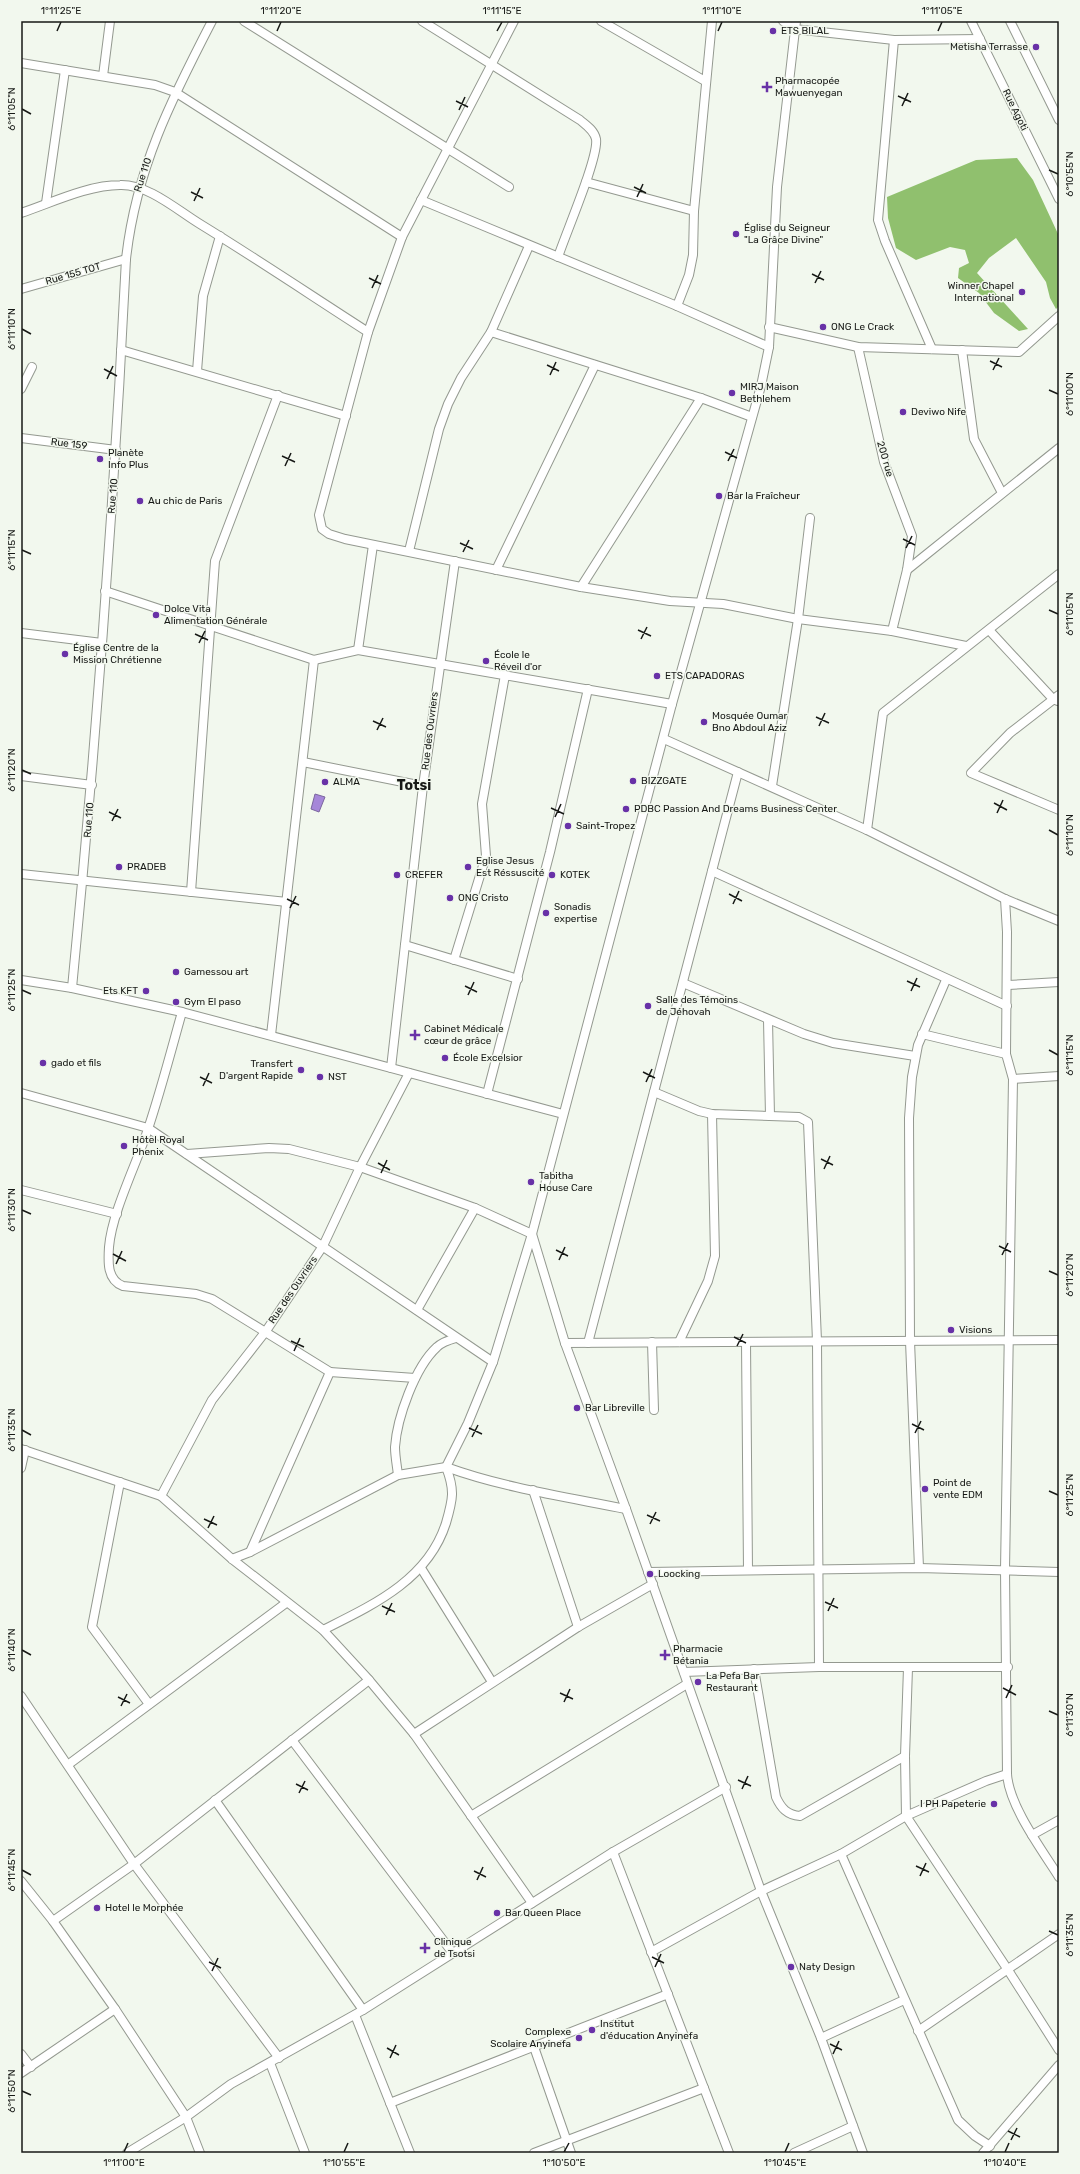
<svg xmlns="http://www.w3.org/2000/svg" width="1080" height="2174" viewBox="0 0 1080 2174" font-family="Rubik,sans-serif">
  <rect width="100%" height="100%" fill="#f2f8ee"/>
  <!-- forest -->
  <polygon fill="#90c06e" points="1017,158 1033,180 1059,236 1059,306 1056,309 1050,298 1046,282 1016,238 989,258 977,273 1028,329 1019,331 994,313 979,293 958,278 959,268 969,263 965,250 950,247 916,260 896,248 888,218 887,197 976,160"/>
  <!-- water -->
  <polygon fill="#a687d9" stroke="#7b669e" points="315,794 325,797 319,812 311,809"/>
  <g fill="none" stroke-linecap="round" stroke-linejoin="round">
    <defs>
      <g id="minor">
        <polyline points="244,21 509,187"/>
        <path d="M422,21l158,99c6,5 14,10 16,19 3,18 -31,96 -38,118"/>
        <polyline points="514,21 402,237 368,332 319,515 322,529 329,534 345,539 581,587 670,601 723,604 798,619 892,631 966,646"/>
        <polyline points="601,21 705,81"/>
        <polyline points="783,21 794,29 894,40 980,39"/>
        <polyline points="971,21 1059,199"/>
        <polyline points="1010,21 1059,120"/>
        <polyline points="894,40 878,220 885,241 932,349"/>
        <polyline points="21,63 155,85 175,92 402,237"/>
        <polyline points="103,76 110,21"/>
        <polyline points="586,182 694,211"/>
        <polyline points="421,200 677,306 769,347"/>
        <polyline points="46,203 65,70"/>
        <path d="M21,213c30,-10 67,-28 99,-28 28,-1 57,25 80,39 57,35 112,72 168,108"/>
        <polyline points="21,289 126,259"/>
        <polyline points="677,306 689,275 693,255 694,211 712,21"/>
        <polyline points="769,327 858,347 1019,352 1059,316"/>
        <polyline points="491,332 701,398 752,417"/>
        <polyline points="858,347 884,462 912,536 907,570 892,631"/>
        <polyline points="121,350 346,416"/>
        <polyline points="962,350 974,439 1002,493"/>
        <polyline points="197,371 203,296 220,236"/>
        <polyline points="21,389 32,367"/>
        <polyline points="21,438 116,450"/>
        <polyline points="409,551 439,429 448,404 461,378 491,332 529,246"/>
        <polyline points="496,570 595,365"/>
        <polyline points="907,570 1059,448"/>
        <polyline points="581,587 701,398"/>
        <polyline points="105,591 314,660 358,650 672,704"/>
        <polyline points="989,630 1053,699 1058,701"/>
        <polyline points="21,633 102,643"/>
        <polyline points="358,650 373,545"/>
        <polyline points="1059,695 1010,733 971,773 1059,810"/>
        <polyline points="664,739 867,830 1005,899 1059,921"/>
        <polyline points="303,762 423,786"/>
        <polyline points="21,776 92,785"/>
        <polyline points="772,786 798,619 810,518"/>
        <polyline points="867,830 883,713 1059,574"/>
        <polyline points="712,871 1007,1006"/>
        <polyline points="21,874 287,902"/>
        <polyline points="191,892 215,561 278,395"/>
        <path d="M1005,899l2,33 -1,122 7,25 -8,491 2,204c2,32 35,76 52,103"/>
        <polyline points="405,945 518,979"/>
        <polyline points="454,960 486,856 482,804 505,675"/>
        <polyline points="21,980 72,988 182,1012 563,1114"/>
        <polyline points="683,983 804,1034 833,1043 915,1056"/>
        <polyline points="1008,985 1059,982"/>
        <path d="M72,988c24,-243 42,-485 54,-729 10,-90 45,-159 86,-238"/>
        <path d="M182,1012c-11,39 -21,78 -34,117 -11,34 -36,83 -39,118 -1,15 -2,33 14,39l73,8 16,5 118,73"/>
        <polyline points="768,1020 770,1116"/>
        <polyline points="922,1034 1006,1054"/>
        <polyline points="271,1035 314,660"/>
        <polyline points="391,1068 423,786 455,561"/>
        <polyline points="1013,1079 1059,1076"/>
        <polyline points="654,1092 699,1111 712,1114 799,1117 808,1122 817,1341 819,1667"/>
        <polyline points="21,1093 148,1128 493,1362"/>
        <polyline points="487,1094 550,852 588,689"/>
        <polyline points="187,1154 269,1148 289,1149 360,1167 475,1208 532,1234 565,1343 626,1509 761,1891 821,2038 863,2153"/>
        <polyline points="21,1190 117,1214"/>
        <polyline points="417,1310 475,1208"/>
        <polyline points="652,1342 654,1410"/>
        <polyline points="679,1342 708,1281 715,1256 712,1114"/>
        <polyline points="746,1342 748,1570"/>
        <polyline points="565,1343 1059,1340"/>
        <polyline points="588,1343 738,772"/>
        <polyline points="21,1449 161,1496 232,1559 323,1630 369,1680 414,1734 532,1903"/>
        <polyline points="21,1468 25,1450"/>
        <path d="M398,1475c-1,-9 -3,-19 -3,-28 2,-29 20,-80 42,-100 5,-5 12,-7 19,-9"/>
        <polyline points="120,1482 92,1627 149,1704"/>
        <polyline points="533,1490 578,1627"/>
        <polyline points="161,1496 212,1400 266,1331 323,1246 360,1167 409,1073"/>
        <path d="M626,1509c-60,-12 -122,-21 -180,-42l22,-44 25,-61 39,-128 140,-530 89,-318 8,-39 8,-160 19,-166"/>
        <polyline points="250,1552 330,1372 415,1378"/>
        <path d="M232,1559l18,-7 148,-77 48,-8c9,23 7,32 0,56 -18,57 -73,82 -123,107"/>
        <polyline points="421,1568 492,1682"/>
        <polyline points="919,1568 910,1341 909,1118 912,1077 918,1045 946,980"/>
        <polyline points="648,1572 919,1568 1059,1572"/>
        <polyline points="908,1668 905,1756 906,1816 1008,1970 1059,2050"/>
        <path d="M754,1669l22,128c5,11 11,18 24,19l105,-60"/>
        <polyline points="684,1672 819,1667 1008,1667"/>
        <polyline points="21,1696 134,1864 279,2058"/>
        <polyline points="414,1734 578,1627 653,1584"/>
        <polyline points="292,1740 452,1952"/>
        <polyline points="69,1764 286,1603"/>
        <polyline points="215,1800 363,2010"/>
        <polyline points="471,1816 687,1684"/>
        <polyline points="1032,1835 1059,1820"/>
        <polyline points="613,1852 729,2153"/>
        <polyline points="841,1854 958,2120 975,2136 990,2146"/>
        <polyline points="21,1881 53,1921 115,2009 186,2117 200,2153"/>
        <polyline points="53,1921 134,1864 369,1680"/>
        <polyline points="651,1952 761,1891 841,1854 906,1816 986,1781 1007,1774"/>
        <polyline points="355,2015 410,2153"/>
        <polyline points="918,2031 1059,1934"/>
        <polyline points="821,2038 904,2000"/>
        <polyline points="534,2047 571,2153"/>
        <polyline points="21,2054 31,2067"/>
        <polyline points="270,2063 305,2153"/>
        <polyline points="21,2073 115,2009"/>
        <polyline points="390,2103 668,1994"/>
        <polyline points="127,2153 186,2117 231,2084 363,2010 613,1852 726,1787"/>
        <polyline points="534,2153 704,2088"/>
        <polyline points="794,2153 853,2126"/>
        <polyline points="983,2153 1059,2065"/>
      </g>
    </defs>
    <!-- minor casing -->
    <use href="#minor" stroke="#949990" stroke-width="10"/>
    <!-- minor -->
    <use href="#minor" stroke="#fff" stroke-width="8"/>
  </g>
  <!-- ticks -->
  <path fill="none" stroke="#171916" stroke-width="1.5" d="M57,31l4,-9M277,31l4,-9M497,31l5,-9M718,31l4,-9M938,31l4,-9M898,96l13,6M456,101l12,6M902,106l6,-13M22,109l9,5M459,110l6,-13M1049,170l9,4M634,187l12,6M191,192l12,6M637,197l6,-13M194,201l6,-13M812,274l12,6M369,278l12,6M815,283l6,-12M372,288l6,-13M22,329l9,5M990,361l12,6M547,365l12,6M104,369l13,7M993,370l6,-12M550,375l6,-13M107,379l6,-13M1049,390l9,4M725,452l12,6M282,456l13,6M728,461l6,-12M285,466l6,-13M903,539l12,6M460,543l13,6M906,548l6,-12M22,550l9,4M463,552l6,-12M1049,610l9,4M638,630l13,6M195,634l13,6M641,639l6,-12M199,643l6,-12M816,717l13,6M373,721l13,6M819,726l6,-13M377,730l6,-12M22,770l9,4M994,803l13,7M551,808l13,6M109,812l12,6M997,813l6,-13M555,817l6,-13M112,821l6,-12M1049,830l9,5M729,894l13,7M287,899l12,6M733,904l6,-13M290,908l6,-12M907,981l13,6M465,986l12,6M22,990l9,4M911,991l6,-13M468,995l6,-13M1049,1050l9,5M643,1072l12,6M200,1077l12,6M646,1082l6,-13M203,1086l6,-13M821,1159l12,6M378,1163l12,7M824,1169l6,-13M381,1173l6,-13M22,1210l9,4M999,1246l12,6M556,1250l12,6M113,1254l13,7M1002,1255l6,-12M559,1260l6,-13M116,1264l6,-13M1049,1271l9,4M734,1337l12,6M291,1341l13,6M737,1346l6,-12M294,1351l6,-13M912,1424l12,6M469,1428l13,6M22,1430l9,5M915,1433l6,-12M472,1437l6,-12M1049,1491l9,4M647,1515l13,6M204,1519l13,6M650,1524l6,-12M208,1528l6,-12M825,1602l13,6M382,1606l13,6M828,1611l6,-13M386,1615l6,-12M22,1650l9,5M1003,1688l13,7M560,1693l13,6M118,1697l12,6M1006,1698l6,-13M564,1702l6,-13M121,1706l6,-12M1049,1711l9,4M738,1780l13,6M296,1784l12,6M742,1789l6,-13M299,1793l6,-12M916,1866l13,6M22,1870l9,5M474,1871l12,6M920,1876l6,-13M477,1880l6,-13M1049,1931l9,4M652,1957l12,6M209,1962l12,6M655,1967l6,-13M212,1971l6,-13M830,2044l12,6M387,2048l12,7M833,2054l6,-13M390,2058l6,-13M22,2091l9,4M1008,2131l12,6M1011,2140l6,-12M124,2152l4,-9M344,2152l4,-9M564,2152l5,-9M785,2152l4,-9M1005,2152l4,-9"/>
  <!-- markers -->
  <g fill="#6831a7" stroke="#f2f8ee" stroke-width="1.5">
    <circle cx="773" cy="31" r="4"/>
    <circle cx="1036" cy="47" r="4"/>
    <path d="M765 81h4v4h4v4h-4v4h-4v-4h-4v-4h4z"/>
    <circle cx="736" cy="234" r="4"/>
    <circle cx="1022" cy="292" r="4"/>
    <circle cx="823" cy="327" r="4"/>
    <circle cx="732" cy="393" r="4"/>
    <circle cx="903" cy="412" r="4"/>
    <circle cx="100" cy="459" r="4"/>
    <circle cx="719" cy="496" r="4"/>
    <circle cx="140" cy="501" r="4"/>
    <circle cx="156" cy="615" r="4"/>
    <circle cx="65" cy="654" r="4"/>
    <circle cx="486" cy="661" r="4"/>
    <circle cx="657" cy="676" r="4"/>
    <circle cx="704" cy="722" r="4"/>
    <circle cx="633" cy="781" r="4"/>
    <circle cx="325" cy="782" r="4"/>
    <circle cx="626" cy="809" r="4"/>
    <circle cx="568" cy="826" r="4"/>
    <circle cx="119" cy="867" r="4"/>
    <circle cx="468" cy="867" r="4"/>
    <circle cx="397" cy="875" r="4"/>
    <circle cx="552" cy="875" r="4"/>
    <circle cx="450" cy="898" r="4"/>
    <circle cx="546" cy="913" r="4"/>
    <circle cx="176" cy="972" r="4"/>
    <circle cx="146" cy="991" r="4"/>
    <circle cx="176" cy="1002" r="4"/>
    <circle cx="648" cy="1006" r="4"/>
    <path d="M413 1029h4v4h4v4h-4v4h-4v-4h-4v-4h4z"/>
    <circle cx="445" cy="1058" r="4"/>
    <circle cx="43" cy="1063" r="4"/>
    <circle cx="301" cy="1070" r="4"/>
    <circle cx="320" cy="1077" r="4"/>
    <circle cx="124" cy="1146" r="4"/>
    <circle cx="531" cy="1182" r="4"/>
    <circle cx="951" cy="1330" r="4"/>
    <circle cx="577" cy="1408" r="4"/>
    <circle cx="925" cy="1489" r="4"/>
    <circle cx="650" cy="1574" r="4"/>
    <path d="M663 1649h4v4h4v4h-4v4h-4v-4h-4v-4h4z"/>
    <circle cx="698" cy="1682" r="4"/>
    <circle cx="994" cy="1804" r="4"/>
    <circle cx="97" cy="1908" r="4"/>
    <circle cx="497" cy="1913" r="4"/>
    <path d="M423 1942h4v4h4v4h-4v4h-4v-4h-4v-4h4z"/>
    <circle cx="791" cy="1967" r="4"/>
    <circle cx="592" cy="2030" r="4"/>
    <circle cx="579" cy="2038" r="4"/>
  </g>
  <g text-anchor="middle" dominant-baseline="central" stroke-width="3" stroke-linejoin="round" paint-order="stroke">
    <!-- poi labels -->
    <g font-size="10" fill="#171916" stroke="#f2f8ee" text-anchor="start">
      <text x="781" y="31">ETS BILAL</text>
      <text x="1028" y="47" text-anchor="end">Metisha Terrasse</text>
      <text x="775" y="81">Pharmacopée<tspan x="775" dy="12">Mawuenyegan</tspan></text>
      <text x="744" y="228">Église du Seigneur<tspan x="744" dy="12">"La Grâce Divine"</tspan></text>
      <text x="1014" y="286" text-anchor="end">Winner Chapel<tspan x="1014" dy="12">International</tspan></text>
      <text x="831" y="327">ONG Le Crack</text>
      <text x="740" y="387">MIRJ Maison<tspan x="740" dy="12">Bethlehem</tspan></text>
      <text x="911" y="412">Deviwo Nife</text>
      <text x="108" y="453">Planète<tspan x="108" dy="12">Info Plus</tspan></text>
      <text x="727" y="496">Bar la Fraîcheur</text>
      <text x="148" y="501">Au chic de Paris</text>
      <text x="164" y="609">Dolce Vita<tspan x="164" dy="12">Alimentation Générale</tspan></text>
      <text x="73" y="648">Église Centre de la<tspan x="73" dy="12">Mission Chrétienne</tspan></text>
      <text x="494" y="655">École le<tspan x="494" dy="12">Réveil d'or</tspan></text>
      <text x="665" y="676">ETS CAPADORAS</text>
      <text x="712" y="716">Mosquée Oumar<tspan x="712" dy="12">Bno Abdoul Aziz</tspan></text>
      <text x="641" y="781">BIZZGATE</text>
      <text x="333" y="782">ALMA</text>
      <text x="634" y="809">PDBC Passion And Dreams Business Center</text>
      <text x="576" y="826">Saint-Tropez</text>
      <text x="476" y="861">Eglise Jesus<tspan x="476" dy="12">Est Réssuscité</tspan></text>
      <text x="127" y="867">PRADEB</text>
      <text x="405" y="875">CREFER</text>
      <text x="560" y="875">KOTEK</text>
      <text x="458" y="898">ONG Cristo</text>
      <text x="554" y="907">Sonadis<tspan x="554" dy="12">expertise</tspan></text>
      <text x="184" y="972">Gamessou art</text>
      <text x="138" y="991" text-anchor="end">Ets KFT</text>
      <text x="656" y="1000">Salle des Témoins<tspan x="656" dy="12">de Jéhovah</tspan></text>
      <text x="184" y="1002">Gym El paso</text>
      <text x="424" y="1029">Cabinet Médicale<tspan x="424" dy="12">cœur de grâce</tspan></text>
      <text x="453" y="1058">École Excelsior</text>
      <text x="51" y="1063">gado et fils</text>
      <text x="293" y="1064" text-anchor="end">Transfert<tspan x="293" dy="12">D'argent Rapide</tspan></text>
      <text x="328" y="1077">NST</text>
      <text x="132" y="1140">Hôtel Royal<tspan x="132" dy="12">Phenix</tspan></text>
      <text x="539" y="1176">Tabitha<tspan x="539" dy="12">House Care</tspan></text>
      <text x="959" y="1330">Visions</text>
      <text x="585" y="1408">Bar Libreville</text>
      <text x="933" y="1483">Point de<tspan x="933" dy="12">vente EDM</tspan></text>
      <text x="658" y="1574">Loocking</text>
      <text x="673" y="1649">Pharmacie<tspan x="673" dy="12">Bétania</tspan></text>
      <text x="706" y="1676">La Pefa Bar<tspan x="706" dy="12">Restaurant</tspan></text>
      <text x="986" y="1804" text-anchor="end">I PH Papeterie</text>
      <text x="105" y="1908">Hotel le Morphée</text>
      <text x="505" y="1913">Bar Queen Place</text>
      <text x="434" y="1942">Clinique<tspan x="434" dy="12">de Tsotsi</tspan></text>
      <text x="799" y="1967">Naty Design</text>
      <text x="600" y="2024">Institut<tspan x="600" dy="12">d'éducation Anyinefa</tspan></text>
      <text x="571" y="2032" text-anchor="end">Complexe<tspan x="571" dy="12">Scolaire Anyinefa</tspan></text>
    </g>
    <!-- street labels -->
    <g font-size="10" fill="#171916" stroke="#f2f8ee">
      <text transform="translate(1015 110) rotate(64)">Rue Agoti</text>
      <text transform="translate(143 175) rotate(-72)">Rue 110</text>
      <text transform="translate(73 274) rotate(-16)">Rue 155 TOT</text>
      <text transform="translate(69 444) rotate(7)">Rue 159</text>
      <text transform="translate(885 459) rotate(74)">200 rue</text>
      <text transform="translate(113 496) rotate(-85)">Rue 110</text>
      <text transform="translate(430 731) rotate(-83)">Rue des Ouvriers</text>
      <text transform="translate(89 820) rotate(-85)">Rue 110</text>
      <text transform="translate(293 1290) rotate(-56)">Rue des Ouvriers</text>
    </g>
    <!-- district labels -->
    <g font-size="14" font-weight="bold" fill="#171916" stroke="#f2f8ee">
      <text x="414" y="785">Totsi</text>
    </g>
  </g>
  <!-- border -->
  <rect width="1080" height="2174" fill="none" stroke="#f2f8ee" stroke-width="44"/>
  <rect x="22" y="22" width="1036" height="2130" fill="none" stroke="#171916" stroke-width="1.5"/>
  <g font-size="10" text-anchor="middle" fill="#171916">
    <text x="61" y="14">1°11'25"E</text>
    <text x="281" y="14">1°11'20"E</text>
    <text x="502" y="14">1°11'15"E</text>
    <text x="722" y="14">1°11'10"E</text>
    <text x="942" y="14">1°11'05"E</text>
    <text transform="translate(11 109) rotate(-90)" y="4">6°11'05"N</text>
    <text transform="translate(1069 174) rotate(-90)" y="4">6°10'55"N</text>
    <text transform="translate(11 329) rotate(-90)" y="4">6°11'10"N</text>
    <text transform="translate(1069 394) rotate(-90)" y="4">6°11'00"N</text>
    <text transform="translate(11 550) rotate(-90)" y="4">6°11'15"N</text>
    <text transform="translate(1069 614) rotate(-90)" y="4">6°11'05"N</text>
    <text transform="translate(11 770) rotate(-90)" y="4">6°11'20"N</text>
    <text transform="translate(1069 835) rotate(-90)" y="4">6°11'10"N</text>
    <text transform="translate(11 990) rotate(-90)" y="4">6°11'25"N</text>
    <text transform="translate(1069 1055) rotate(-90)" y="4">6°11'15"N</text>
    <text transform="translate(11 1210) rotate(-90)" y="4">6°11'30"N</text>
    <text transform="translate(1069 1275) rotate(-90)" y="4">6°11'20"N</text>
    <text transform="translate(11 1430) rotate(-90)" y="4">6°11'35"N</text>
    <text transform="translate(1069 1495) rotate(-90)" y="4">6°11'25"N</text>
    <text transform="translate(11 1650) rotate(-90)" y="4">6°11'40"N</text>
    <text transform="translate(1069 1715) rotate(-90)" y="4">6°11'30"N</text>
    <text transform="translate(11 1870) rotate(-90)" y="4">6°11'45"N</text>
    <text transform="translate(1069 1935) rotate(-90)" y="4">6°11'35"N</text>
    <text transform="translate(11 2091) rotate(-90)" y="4">6°11'50"N</text>
    <text x="124" y="2166">1°11'00"E</text>
    <text x="344" y="2166">1°10'55"E</text>
    <text x="564" y="2166">1°10'50"E</text>
    <text x="785" y="2166">1°10'45"E</text>
    <text x="1005" y="2166">1°10'40"E</text>
  </g>
</svg>
